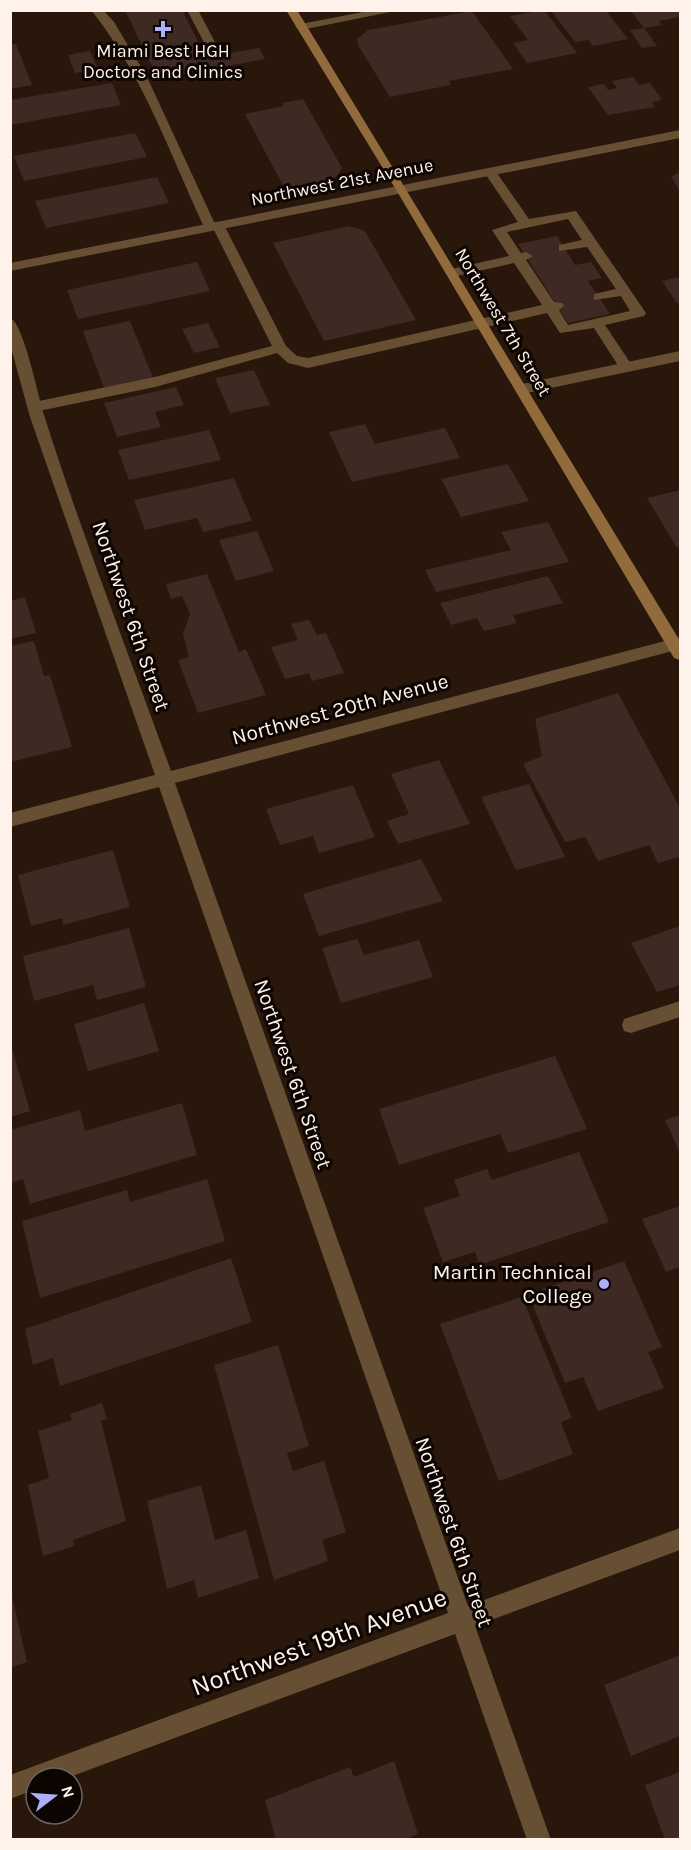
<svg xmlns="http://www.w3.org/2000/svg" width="691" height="1850" viewBox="0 0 691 1850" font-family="Karla,sans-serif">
  <rect width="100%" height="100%" fill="#29170b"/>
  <!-- building -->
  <g fill="#3f2923">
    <polygon points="125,10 182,10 206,57 259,48 265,59 158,79"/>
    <polygon points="544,10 577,53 527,63 513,43 528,40 510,16"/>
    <polygon points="561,10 605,10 628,39 593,46 589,40 575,42 552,12"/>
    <polygon points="630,10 680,10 680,17 659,21 662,25 644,28"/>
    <polygon points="472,11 513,69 449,81 451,85 390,97 358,45 357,39 368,30"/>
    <polygon points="644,28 657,46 642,48 630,30"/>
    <polygon points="16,44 32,85 10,89 10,45"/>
    <polygon points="90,51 98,69 75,73 68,55"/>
    <polygon points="633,77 639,85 650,83 662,100 652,102 655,107 608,115 588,87 604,84 608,90 617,88 612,81"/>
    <polygon points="112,83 121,105 10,125 10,100"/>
    <polygon points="303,99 342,168 336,177 326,182 286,191 245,114 284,106 282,103"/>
    <polygon points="135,133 147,157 24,181 14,156"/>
    <polygon points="680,172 680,191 671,177"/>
    <polygon points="157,177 169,203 46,228 35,201"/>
    <polygon points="349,226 365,231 416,320 324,341 273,243"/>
    <polygon points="557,236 575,265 591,262 602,278 588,281 610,314 568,323 518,244"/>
    <polygon points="197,262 210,291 78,319 67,290"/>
    <polygon points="680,277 680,302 677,303 662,281"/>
    <polygon points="130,321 153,378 104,388 83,331"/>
    <polygon points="208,323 220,347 194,353 182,329"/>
    <polygon points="254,370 270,405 230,413 215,378"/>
    <polygon points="176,387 184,405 155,412 161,427 117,437 104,403"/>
    <polygon points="365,424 375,444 445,428 460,458 352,482 329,432"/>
    <polygon points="209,430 221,460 129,480 118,450"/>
    <polygon points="508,464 529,501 461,517 441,479"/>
    <polygon points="234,478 252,521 203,532 197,518 145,530 134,500"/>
    <polygon points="680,490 680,547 677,548 647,498"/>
    <polygon points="548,522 569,562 436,592 425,570 511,550 501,532"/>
    <polygon points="257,531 274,571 236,581 219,540"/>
    <polygon points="207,574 239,652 246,649 266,695 198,713 178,660 189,657 183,634 190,614 182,596 171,599 166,584"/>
    <polygon points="548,576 563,603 513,615 517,623 484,631 477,618 451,625 440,603"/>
    <polygon points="25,597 36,633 10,639 10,601"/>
    <polygon points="309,620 317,635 326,633 344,673 312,681 309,673 285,679 271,647 298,640 291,624"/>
    <polygon points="34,641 44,676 50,675 72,747 10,762 10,646"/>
    <polygon points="618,693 680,808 680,857 658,863 649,845 598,861 585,837 565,842 523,764 542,756 535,719"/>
    <polygon points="439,760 470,824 398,844 387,821 409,814 391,774"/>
    <polygon points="529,784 565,857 516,870 481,797"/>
    <polygon points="353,785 375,837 319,853 313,836 280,845 266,809"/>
    <polygon points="113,850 130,907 63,925 62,918 31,926 18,875"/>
    <polygon points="421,859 443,901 319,936 303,894"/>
    <polygon points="680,926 680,985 657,992 631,943"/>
    <polygon points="129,928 146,987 97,1000 93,985 34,1001 23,956"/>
    <polygon points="357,939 364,955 419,940 433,977 341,1003 322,948"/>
    <polygon points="144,1003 159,1051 88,1071 74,1024"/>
    <polygon points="10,1042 30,1111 10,1117"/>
    <polygon points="555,1056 587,1129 508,1153 500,1134 399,1165 379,1109"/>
    <polygon points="182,1103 197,1155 30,1204 23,1179 10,1183 10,1130 80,1110 85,1131"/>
    <polygon points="680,1115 680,1153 665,1120"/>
    <polygon points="579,1152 609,1222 479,1265 475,1252 443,1262 423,1208 460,1196 454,1180 487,1169 492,1180"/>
    <polygon points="207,1179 225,1241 40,1298 22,1221 127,1190 130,1202"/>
    <polygon points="680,1206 680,1267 666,1272 642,1219"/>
    <polygon points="231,1258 252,1322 60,1386 53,1358 33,1365 25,1329"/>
    <polygon points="624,1261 662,1347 648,1352 664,1388 598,1411 583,1377 565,1383 528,1294"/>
    <polygon points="522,1297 572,1418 561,1422 573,1454 499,1481 440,1324"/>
    <polygon points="278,1345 309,1446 287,1453 293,1471 324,1461 346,1532 322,1540 328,1561 274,1580 214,1365"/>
    <polygon points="102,1403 107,1419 101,1421 126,1521 73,1540 74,1546 43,1556 28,1485 49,1478 38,1431 72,1420 70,1414"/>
    <polygon points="201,1485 215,1540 246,1530 259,1578 198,1598 194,1580 167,1589 147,1501"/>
    <polygon points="10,1587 27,1662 10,1668"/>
    <polygon points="680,1655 680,1736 631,1756 604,1685"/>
    <polygon points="394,1761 418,1834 404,1840 276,1840 265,1800 350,1767 354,1777"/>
    <polygon points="680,1772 680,1840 665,1840 645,1785"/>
  </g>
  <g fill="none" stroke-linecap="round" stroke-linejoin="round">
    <!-- service -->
    <g fill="#674f33" fill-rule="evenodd">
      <path d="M91,10h12l11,12 33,55 67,145h9l1,3 62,121 11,10 11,2 234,-53 -28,-42 -62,14 -7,-4 2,-3 62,-14 -17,-26 26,-8 -34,-50 6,-4 4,1 35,50 47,-8 70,102 -2,3 -39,9 28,42 -2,3h-10l-27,-42 -34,5 -13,-20 -239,55 -20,-5 -11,-10 -122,34 -121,25 -5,-2v-6l5,-2 121,-25 117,-31 -58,-116h-9l-1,-3c-34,-73 -62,-154 -113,-217zM568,219l14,21 -23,5v6l28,-4 29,42 -22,5v6l27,-4 9,15 -62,14 -9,-15 5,-4 -2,-3 -8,-1 -28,-42 7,-4 -7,-4 -5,1 -14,-21z"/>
      <polygon points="187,10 198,10 217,46 215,48 207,48"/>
      <polygon points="680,1001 680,1017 631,1033 624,1031 622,1025 624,1019"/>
    </g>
    <!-- minor -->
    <g fill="#674f33" fill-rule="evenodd">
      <polygon points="373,10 400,10 301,30 295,27 301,24"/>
      <polygon points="680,130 680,138 10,271 10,263"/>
      <path d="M10,318c13,3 29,81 34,97 38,120 84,237 127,356l509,-134v12l-505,134 293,823 212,-78v22l-205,76 76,214h-24l-72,-206 -388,144h-31v11l-26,10v-24l438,-162 -289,-826 -149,40v-14l145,-38 -125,-358 -20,-73z"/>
      <polygon points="680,351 680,361 522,394 515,389 522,384"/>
    </g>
    <!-- secondary -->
    <polygon fill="#926b3d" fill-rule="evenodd" points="286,10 297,10 680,641 680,660 674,658 395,188"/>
  </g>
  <!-- markers -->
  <g fill="#adaffb" stroke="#0c0502" stroke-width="2">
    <path d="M160 20h6v6h6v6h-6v6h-6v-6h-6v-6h6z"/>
    <circle cx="604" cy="1284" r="6"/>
  </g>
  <g text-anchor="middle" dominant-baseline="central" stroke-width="6" stroke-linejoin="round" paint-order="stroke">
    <!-- far-poi labels -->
    <g font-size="18" fill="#fff2ea" stroke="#0c0502">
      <text x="163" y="51">Miami Best HGH<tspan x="163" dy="21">Doctors and Clinics</tspan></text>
    </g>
    <!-- far-street labels -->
    <g font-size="18" fill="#fff2ea" stroke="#0c0502">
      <text transform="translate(342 182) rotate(-11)">Northwest 21st Avenue</text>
      <text transform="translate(503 322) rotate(59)">Northwest 7th Street</text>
    </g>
    <!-- street labels -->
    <g font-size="21" fill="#fff2ea" stroke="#0c0502">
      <text transform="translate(131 616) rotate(71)">Northwest 6th Street</text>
      <text transform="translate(340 709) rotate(-15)">Northwest 20th Avenue</text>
      <text transform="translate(293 1074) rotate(71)">Northwest 6th Street</text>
      <text transform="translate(454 1532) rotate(71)">Northwest 6th Street</text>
    </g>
    <!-- poi labels -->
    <g font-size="21" fill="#fff2ea" stroke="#0c0502" text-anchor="end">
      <text x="592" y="1272">Martin Technical<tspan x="592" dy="24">College</tspan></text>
    </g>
    <!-- near-street labels -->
    <g font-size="26" fill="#fff2ea" stroke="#0c0502">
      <text transform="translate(319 1642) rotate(-20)">Northwest 19th Avenue</text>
    </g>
  </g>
  <!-- border -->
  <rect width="691" height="1850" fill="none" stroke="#fff2ea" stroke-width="24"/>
  <!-- north arrow -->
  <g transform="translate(54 1796) rotate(73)"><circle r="28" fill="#0c0502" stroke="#6d645f" stroke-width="1.5"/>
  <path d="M0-4.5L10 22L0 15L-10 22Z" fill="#adaffb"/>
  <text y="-9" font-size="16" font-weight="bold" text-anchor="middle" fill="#fff2ea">N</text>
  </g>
</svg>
